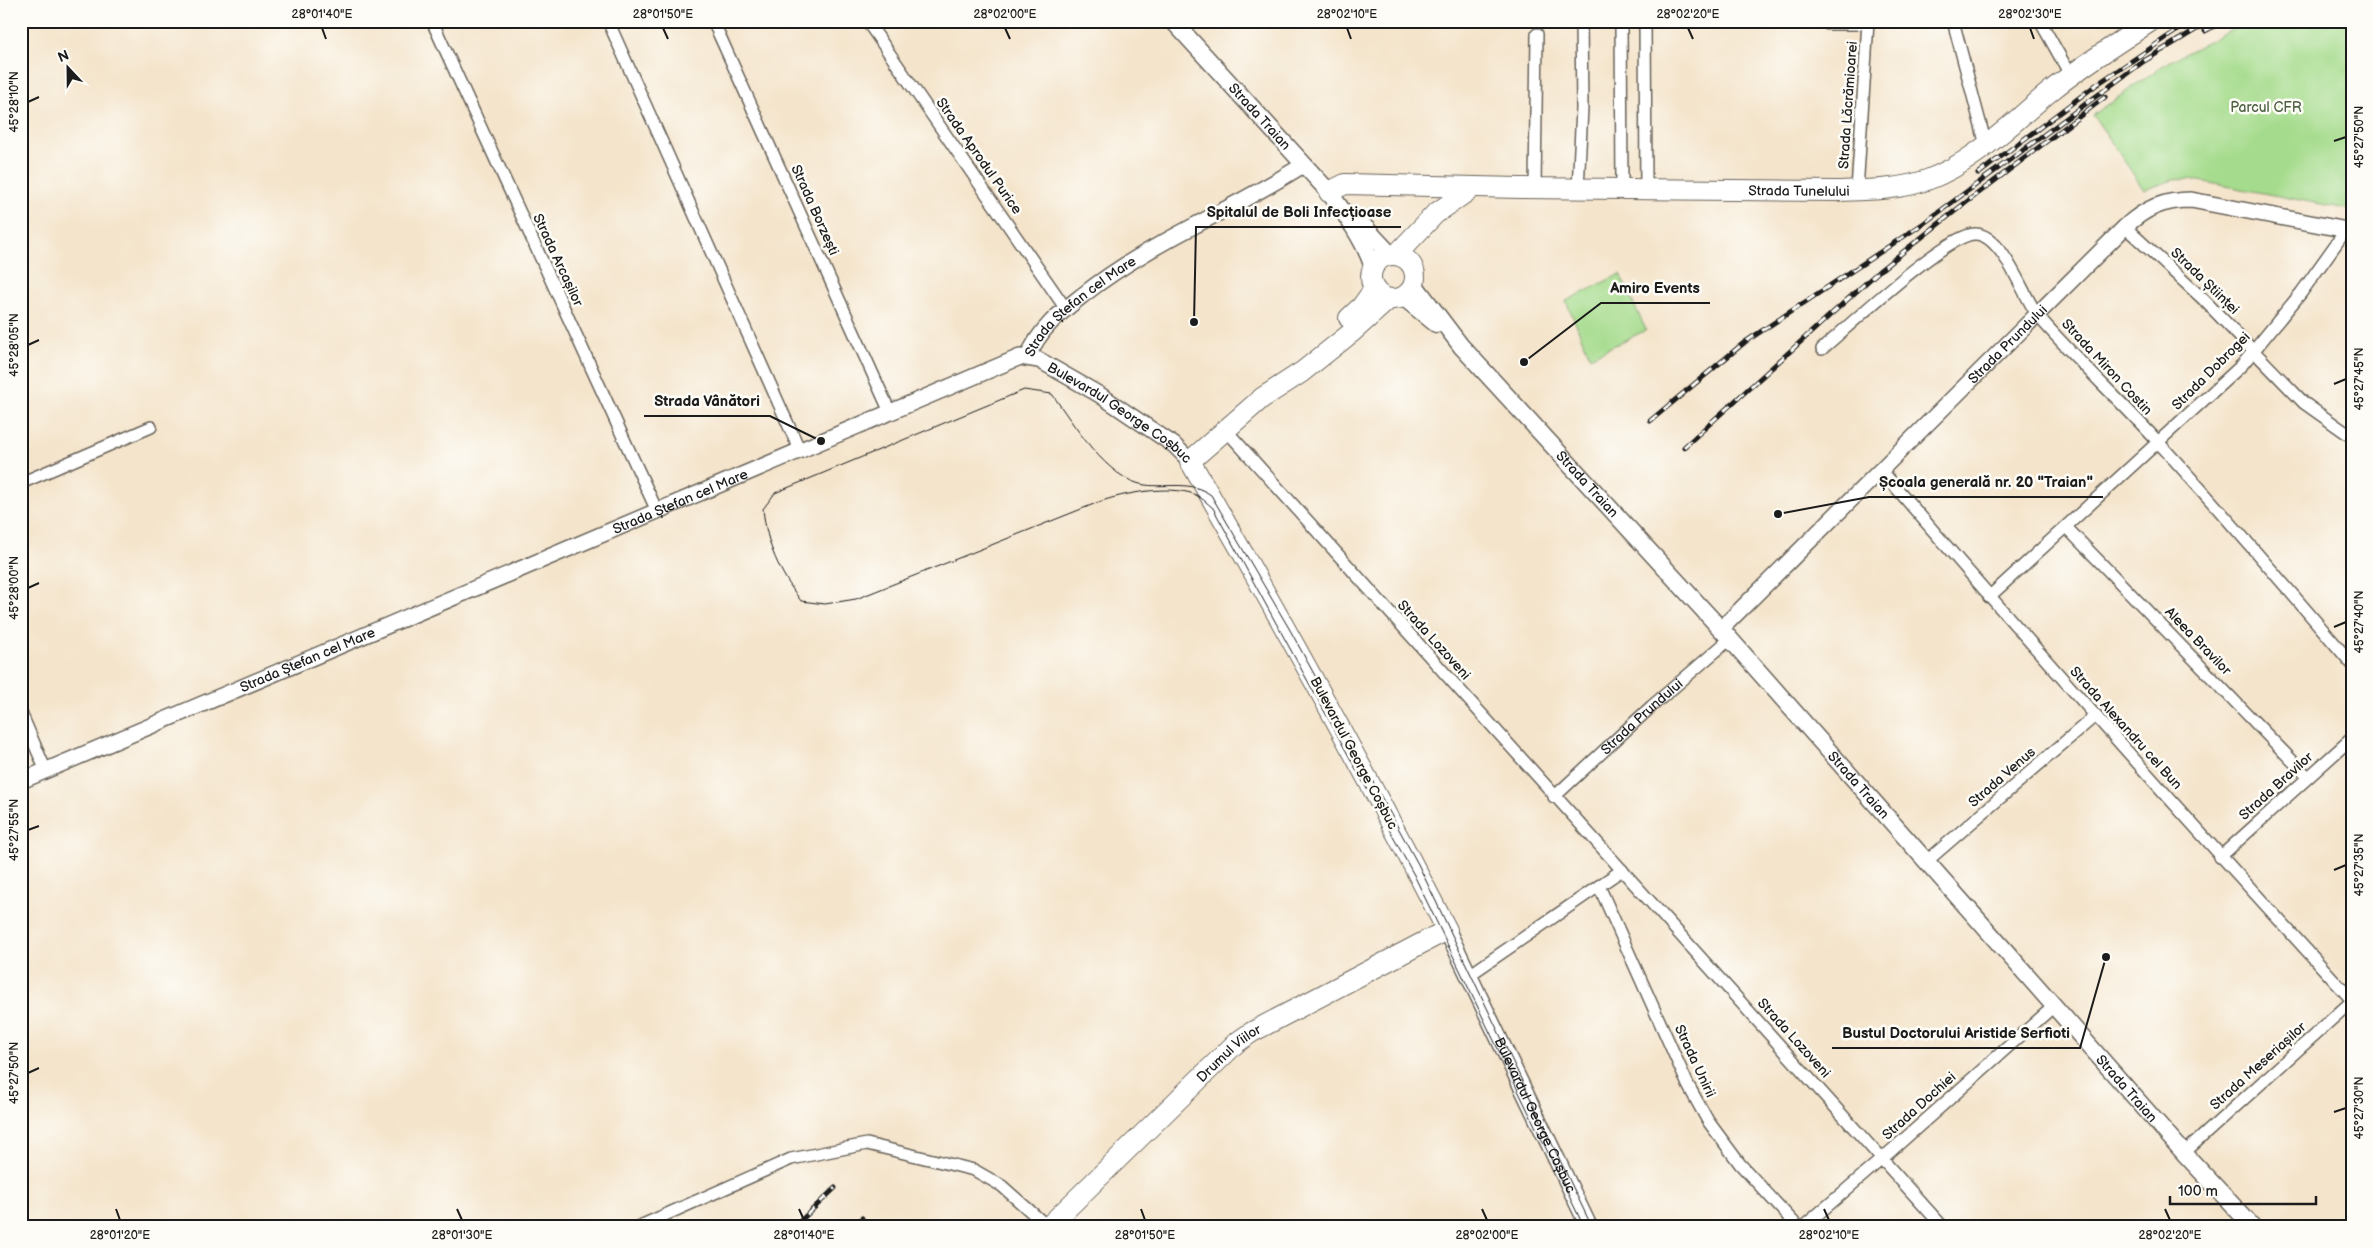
<svg xmlns="http://www.w3.org/2000/svg" width="2373" height="1248" viewBox="0 0 2373 1248" font-family="'Balsamiq Sans',sans-serif">
  <rect width="100%" height="100%" fill="#fdfcf7"/>
  <filter id="ink" filterUnits="userSpaceOnUse"><feTurbulence type="fractalNoise" baseFrequency=".02" numOctaves="2"/><feDisplacementMap in="SourceGraphic" scale="10" xChannelSelector="R" yChannelSelector="G"/><feConvolveMatrix kernelMatrix="1 2 1 2 8 2 1 2 1" color-interpolation-filters="sRGB"/></filter>
  <filter id="wash" filterUnits="userSpaceOnUse"><feTurbulence type="fractalNoise" baseFrequency=".0096" numOctaves="4" result="noise"/><feDisplacementMap in="SourceGraphic" scale="20" xChannelSelector="R" yChannelSelector="G"/><feGaussianBlur stdDeviation="1.12" result="paint"/><feColorMatrix in="noise" values="0 0 0 0 0 0 0 0 0 0 0 0 0 0 0 0 0 1.4 0 .05"/><feComposite in="paint" operator="in"/></filter>
  <g filter="url(#wash)">
    <rect width="100%" height="100%" fill="#f4e4cb"/>
    <!-- green -->
    <g fill="#a5db8c" stroke="#607c54">
      <polygon points="2249,21 2352,21 2352,210 2189,179 2173,180 2144,190 2093,115 2168,62"/>
      <polygon points="1620,274 1646,330 1590,357 1566,301"/>
    </g>
  </g>
  <g filter="url(#ink)">
    <g fill="none" stroke-linecap="round" stroke-linejoin="round">
      <defs>
        <g id="street">
          <polyline points="432,21 657,511"/>
          <polyline points="608,21 800,451"/>
          <polyline points="713,21 890,412"/>
          <polyline points="867,21 1066,309"/>
          <polyline points="1621,21 1622,189"/>
          <polyline points="1645,21 1646,189"/>
          <polyline points="1953,21 1986,145"/>
          <polyline points="2040,21 2071,76"/>
          <polyline points="1828,24 1856,24 1870,21"/>
          <polyline points="1535,188 1537,34"/>
          <polyline points="1578,189 1582,108 1581,21"/>
          <polyline points="1857,190 1868,22"/>
          <polyline points="2125,227 2202,298 2304,403 2352,437"/>
          <path d="M1822,349c27,-23 124,-115 153,-115 28,0 48,63 64,83 38,44 81,83 120,126 66,72 130,147 193,221"/>
          <polyline points="1225,429 1943,1227"/>
          <path d="M1882,471c153,180 311,355 470,529"/>
          <polyline points="21,483 151,427"/>
          <polyline points="2066,527 2308,777"/>
          <polyline points="1989,597 2242,365 2301,293 2346,230"/>
          <polyline points="21,713 46,771"/>
          <path id="s1" d="M1554,797l98,-91 78,-67"/>
          <polyline points="2220,857 2352,738"/>
          <polyline points="1927,861 2096,715"/>
          <polyline points="1599,886 1688,1085 1708,1121 1740,1164 1798,1227"/>
          <polyline points="1468,976 1622,870"/>
          <polyline points="2184,1153 2352,1001"/>
          <polyline points="638,1227 791,1159 867,1144 974,1170 1002,1186 1048,1227"/>
          <polyline points="1803,1227 1883,1158 2054,1006"/>
        </g>
        <g id="secondary">
          <path id="s2" d="M1028,357c11,-28 32,-44 55,-62 68,-54 147,-83 220,-130"/>
          <path id="s3" d="M1721,629l404,-402c20,-19 39,-27 66,-27l161,31"/>
          <path id="s4" d="M21,781l999,-424 19,3 61,35 74,50 16,16"/>
        </g>
        <g id="primary">
          <path id="s5" d="M1173,21l156,171c17,23 35,48 44,75"/>
          <polyline points="1347,215 1361,223 1391,255"/>
          <path id="s6" d="M1414,284l47,62 269,293 454,514 69,74"/>
          <polyline points="1403,297 1436,324"/>
          <path id="s7" d="M1447,930l142,297"/>
        </g>
        <g id="highway">
          <path id="s8" d="M1329,192l16,-8 175,4 316,3c30,-1 63,-1 91,-11 49,-18 86,-59 126,-91 31,-25 65,-46 98,-68"/>
          <circle cx="1393" cy="277" r="22"/>
          <polyline points="1396,255 1435,214 1472,188"/>
          <polyline points="1349,318 1362,306 1374,289"/>
          <path id="s9" d="M1048,1227l188,-184 16,-11 195,-102c-82,-159 -168,-315 -257,-469l72,-63 40,-26 49,-39 38,-34"/>
        </g>
      </defs>
      <!-- street casing -->
      <use href="#street" stroke="#686259" stroke-width="14"/>
      <!-- secondary casing -->
      <use href="#secondary" stroke="#686259" stroke-width="18"/>
      <!-- primary casing -->
      <use href="#primary" stroke="#686259" stroke-width="19"/>
      <!-- highway casing -->
      <use href="#highway" stroke="#686259" stroke-width="22"/>
      <!-- street -->
      <use href="#street" stroke="#fff" stroke-width="11"/>
      <!-- secondary -->
      <use href="#secondary" stroke="#fff" stroke-width="15"/>
      <!-- primary -->
      <use href="#primary" stroke="#fff" stroke-width="16"/>
      <!-- highway -->
      <use href="#highway" stroke="#fff" stroke-width="20"/>
      <!-- tram -->
      <path stroke="#1c1c1c" stroke-width="1" d="M1584,1227l-170,-352 -201,-367c-6,-5 -12,-11 -19,-14 -26,-9 -70,-1 -95,8l-243,97 -31,5 -24,-3c-22,-30 -34,-55 -38,-92l12,-16 249,-103 28,4c21,29 55,86 93,91 24,3 45,-5 66,10l79,135 128,234 174,363"/>
      <defs>
        <g id="rail">
          <polyline points="2205,31 2223,21"/>
          <polyline points="1978,174 2096,85 2191,21"/>
          <polyline points="1650,421 1745,342 1924,223 2144,61 2210,21"/>
          <polyline points="1684,447 1879,271 1960,207 2105,97"/>
          <polyline points="794,1227 835,1188"/>
          <polyline points="853,1227 862,1218"/>
        </g>
      </defs>
      <!-- rail casing -->
      <use href="#rail" stroke="#1c1c1c" stroke-width="5"/>
      <!-- rail -->
      <use href="#rail" stroke="#fdfcf7" stroke-width="3" stroke-dasharray="9" stroke-linecap="butt"/>
    </g>
  </g>
  <!-- ticks -->
  <path fill="none" stroke="#1c1c1c" stroke-width="2" d="M322,28l4,11M663,28l5,11M1005,28l5,11M1347,28l4,11M1688,28l5,11M2030,28l4,11M28,102l11,-5M2334,141l12,-4M28,345l11,-5M2334,384l12,-5M28,588l11,-5M2334,627l12,-5M28,830l11,-4M2334,870l12,-5M28,1073l11,-5M2334,1112l12,-4M116,1209l4,11M457,1209l5,11M799,1209l5,11M1141,1209l4,11M1482,1209l5,11M1824,1209l5,11M2165,1209l5,11"/>
  <g text-anchor="middle" dominant-baseline="central" stroke-width="5" stroke-linejoin="round" paint-order="stroke">
    <!-- street labels -->
    <g font-size="14" fill="#1c1c1c" stroke="#fdfcf7">
      <text transform="translate(1848 105) rotate(-86)">Strada Lăcrămioarei</text>
      <text stroke="none"><textPath href="#s5" startOffset="129">Strada Traian</textPath></text>
      <text transform="translate(979 156) rotate(55)">Strada Aprodul Purice</text>
      <text stroke="none"><textPath href="#s8" startOffset="472">Strada Tunelului</textPath></text>
      <text transform="translate(815 210) rotate(66)">Strada Borzești</text>
      <text transform="translate(558 260) rotate(65)">Strada Arcașilor</text>
      <text transform="translate(2205 281) rotate(44)">Strada Științei</text>
      <text stroke="none"><textPath href="#s2" startOffset="74">Strada Ștefan cel Mare</textPath></text>
      <text stroke="none"><textPath href="#s3" startOffset="404">Strada Prundului</textPath></text>
      <text transform="translate(2107 367) rotate(47)">Strada Miron Costin</text>
      <text transform="translate(2211 371) rotate(-45)">Strada Dobrogei</text>
      <text stroke="none"><textPath href="#s4" startOffset="1201">Bulevardul George Coșbuc</textPath></text>
      <text stroke="none"><textPath href="#s6" startOffset="265">Strada Traian</textPath></text>
      <text stroke="none"><textPath href="#s4" startOffset="716">Strada Ștefan cel Mare</textPath></text>
      <text transform="translate(1434 640) rotate(48)">Strada Lozoveni</text>
      <text transform="translate(2198 641) rotate(46)">Aleea Bravilor</text>
      <text stroke="none"><textPath href="#s4" startOffset="311">Strada Ștefan cel Mare</textPath></text>
      <text stroke="none"><textPath href="#s1" startOffset="119">Strada Prundului</textPath></text>
      <text transform="translate(2126 728) rotate(48)">Strada Alexandru cel Bun</text>
      <text transform="translate(1354 753) rotate(62)">Bulevardul George Coșbuc</text>
      <text transform="translate(2002 777) rotate(-41)">Strada Venus</text>
      <text stroke="none"><textPath href="#s6" startOffset="670">Strada Traian</textPath></text>
      <text transform="translate(2276 786) rotate(-42)">Strada Bravilor</text>
      <text transform="translate(1794 1038) rotate(48)">Strada Lozoveni</text>
      <text stroke="none"><textPath href="#s9" startOffset="251">Drumul Viilor</textPath></text>
      <text transform="translate(1695 1061) rotate(65)">Strada Unirii</text>
      <text transform="translate(2258 1066) rotate(-42)">Strada Meseriașilor</text>
      <text stroke="none"><textPath href="#s6" startOffset="1075">Strada Traian</textPath></text>
      <text transform="translate(1919 1106) rotate(-42)">Strada Dochiei</text>
      <text stroke="none"><textPath href="#s7" startOffset="205">Bulevardul George Coșbuc</textPath></text>
    </g>
    <!-- park labels -->
    <g font-size="14" fill="#4c5f43" stroke="#fdfcf7">
      <text x="2266" y="107">Parcul CFR</text>
    </g>
  </g>
  <!-- callouts -->
  <path fill="none" stroke="#1c1c1c" stroke-width="2" d="M1194 322L1196 227H1401M1524 362L1601 303H1710M821 441L770 416H644M1778 514L1869 497H2103M2106 957L2080 1048H1832"/>
  <g fill="#1c1c1c" stroke="#fdfcf7" stroke-width="2">
    <circle cx="1194" cy="322" r="5"/>
    <circle cx="1524" cy="362" r="5"/>
    <circle cx="821" cy="441" r="5"/>
    <circle cx="1778" cy="514" r="5"/>
    <circle cx="2106" cy="957" r="5"/>
  </g>
  <g font-size="15" text-anchor="middle" font-weight="bold" fill="#1c1c1c" stroke="#fdfcf7" stroke-width="5" stroke-linejoin="round" paint-order="stroke">
    <text x="1299" y="217">Spitalul de Boli Infecțioase</text>
    <text x="1655" y="293">Amiro Events</text>
    <text x="707" y="406">Strada Vânători</text>
    <text x="1986" y="487">Școala generală nr. 20 "Traian"</text>
    <text x="1956" y="1038">Bustul Doctorului Aristide Serfioti</text>
  </g>
  <!-- margin -->
  <rect width="2373" height="1248" fill="none" stroke="#fdfcf7" stroke-width="55"/>
  <!-- north arrow -->
  <g transform="translate(68 68) rotate(338)" stroke="#fdfcf7" stroke-width="4" paint-order="stroke">
  <path d="M0-4L9 19L0 12L-9 19Z" fill="#1c1c1c"/>
  <text y="-8" font-size="14" font-weight="bold" text-anchor="middle" fill="#1c1c1c">N</text>
  </g>
  <!-- scale -->
  <path d="M2170 1196v8h146v-8" fill="none" stroke="#1c1c1c" stroke-width="2.5"/>
  <text x="2178" y="1196" font-size="15" fill="#1c1c1c" stroke="#fdfcf7" stroke-width="4" paint-order="stroke">100 m</text>
  <rect x="28" y="28" width="2318" height="1192" fill="none" stroke="#1c1c1c" stroke-width="2"/>
  <g font-size="12" text-anchor="middle" fill="#1c1c1c">
    <text x="322" y="18">28°01'40"E</text>
    <text x="663" y="18">28°01'50"E</text>
    <text x="1005" y="18">28°02'00"E</text>
    <text x="1347" y="18">28°02'10"E</text>
    <text x="1688" y="18">28°02'20"E</text>
    <text x="2030" y="18">28°02'30"E</text>
    <text transform="translate(14 102) rotate(-90)" y="4">45°28'10"N</text>
    <text transform="translate(2359 137) rotate(-90)" y="4">45°27'50"N</text>
    <text transform="translate(14 345) rotate(-90)" y="4">45°28'05"N</text>
    <text transform="translate(2359 379) rotate(-90)" y="4">45°27'45"N</text>
    <text transform="translate(14 588) rotate(-90)" y="4">45°28'00"N</text>
    <text transform="translate(2359 622) rotate(-90)" y="4">45°27'40"N</text>
    <text transform="translate(14 830) rotate(-90)" y="4">45°27'55"N</text>
    <text transform="translate(2359 865) rotate(-90)" y="4">45°27'35"N</text>
    <text transform="translate(14 1073) rotate(-90)" y="4">45°27'50"N</text>
    <text transform="translate(2359 1108) rotate(-90)" y="4">45°27'30"N</text>
    <text x="120" y="1239">28°01'20"E</text>
    <text x="462" y="1239">28°01'30"E</text>
    <text x="804" y="1239">28°01'40"E</text>
    <text x="1145" y="1239">28°01'50"E</text>
    <text x="1487" y="1239">28°02'00"E</text>
    <text x="1829" y="1239">28°02'10"E</text>
    <text x="2170" y="1239">28°02'20"E</text>
  </g>
</svg>
